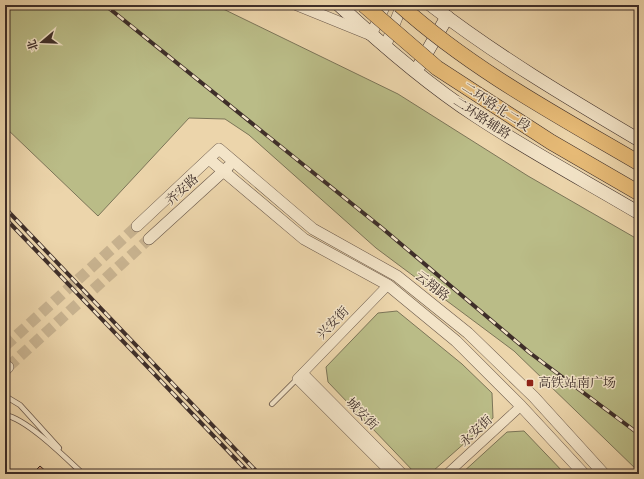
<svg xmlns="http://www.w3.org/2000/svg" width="644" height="479" viewBox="0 0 644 479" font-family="'IM FELL Double Pica','Noto Serif SC',serif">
  <rect width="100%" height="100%" fill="#ecd5ab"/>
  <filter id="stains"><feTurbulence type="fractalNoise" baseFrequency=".005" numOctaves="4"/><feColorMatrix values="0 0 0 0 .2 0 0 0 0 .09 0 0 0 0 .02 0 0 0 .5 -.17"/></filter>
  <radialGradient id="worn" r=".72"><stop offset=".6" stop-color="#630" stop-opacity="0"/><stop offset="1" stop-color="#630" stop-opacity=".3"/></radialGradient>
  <!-- green -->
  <g fill="#babc87" stroke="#7c7558">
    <polygon points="5,5 215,5 398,94 528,176 639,240 639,472 514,351 376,248 249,135 225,119 189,118 98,216 5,127"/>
    <polygon points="397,311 462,364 492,393 493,418 433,471 415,473 328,382 326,367 378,313"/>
    <polygon points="524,431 565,474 461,474 507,432"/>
  </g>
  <!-- building -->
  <polygon fill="#dba57e" stroke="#3e2e29" points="40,466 49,474 32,474"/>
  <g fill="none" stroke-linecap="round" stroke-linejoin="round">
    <!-- tertiary-tunnel -->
    <g stroke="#c9b491" stroke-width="11" stroke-dasharray="11 5.5" stroke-linecap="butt">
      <polyline points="5,346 137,226"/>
      <polyline points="8,367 149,239"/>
    </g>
    <defs>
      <g id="service">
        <polyline points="5,396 20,405 59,448"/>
        <polyline points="272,404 297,379"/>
        <path d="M5,415c22,4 61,43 78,59"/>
      </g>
      <g id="minor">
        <polyline points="388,285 297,379 392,474"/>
        <polyline points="303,373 403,474"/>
        <polyline points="447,474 521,406"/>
      </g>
      <g id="tertiary">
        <polyline points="297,5 371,35 385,5"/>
        <polyline points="385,47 402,5"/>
        <polyline points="209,159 304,239 388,285 456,341 521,406 584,474"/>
        <polyline points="137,226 219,149 313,229 397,276 468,333 534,397 604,474"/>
        <polyline points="149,239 228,167"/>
        <polyline points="5,370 8,367"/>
      </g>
      <g id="secondary">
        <path d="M339,5c43,40 88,79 137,111 53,35 109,65 163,97"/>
        <path d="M431,5c66,51 137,93 208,135"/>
        <polyline points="419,66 447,17"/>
      </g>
    </defs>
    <!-- service casing -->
    <use href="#service" stroke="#6a584a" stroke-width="6"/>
    <!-- minor casing -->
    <use href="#minor" stroke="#6a584a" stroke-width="10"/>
    <!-- tertiary casing -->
    <use href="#tertiary" stroke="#6a584a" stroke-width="12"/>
    <!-- secondary casing -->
    <use href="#secondary" stroke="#3e2e29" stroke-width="14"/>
    <!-- service -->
    <use href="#service" stroke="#f3e4c8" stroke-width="4.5"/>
    <!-- minor -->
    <use href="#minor" stroke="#f3e4c8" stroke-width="9"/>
    <!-- tertiary -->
    <use href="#tertiary" stroke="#f3e4c8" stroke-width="11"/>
    <!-- secondary -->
    <use href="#secondary" stroke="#f3e4c8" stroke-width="13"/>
    <defs>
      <g id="rail">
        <polyline points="105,5 382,228 530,353 639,434"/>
        <polyline points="5,208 259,474"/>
        <polyline points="5,218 250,474"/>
      </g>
    </defs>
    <!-- rail casing -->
    <use href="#rail" stroke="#3e2e29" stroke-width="4"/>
    <!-- rail -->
    <use href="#rail" stroke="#f3e4c8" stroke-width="2.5" stroke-dasharray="8" stroke-linecap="butt"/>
    <defs>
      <g id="trunk-bridge">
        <polyline points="364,5 437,68 551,142 639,193"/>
        <path d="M400,5c71,64 157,110 239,158"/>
      </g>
    </defs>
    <!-- trunk-bridge casing -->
    <use href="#trunk-bridge" stroke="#3e2e29" stroke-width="16" stroke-linecap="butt"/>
    <!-- trunk-bridge -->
    <use href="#trunk-bridge" stroke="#e6ba76" stroke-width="15"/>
  </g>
  <!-- markers -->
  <rect fill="#8f2418" stroke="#f3e4c8" stroke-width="1.5" x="526" y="379" width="8" height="8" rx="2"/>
  <g text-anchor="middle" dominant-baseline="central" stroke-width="3" stroke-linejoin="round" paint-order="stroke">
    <!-- street labels -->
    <g font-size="13" fill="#3e2e29" stroke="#f3e4c8">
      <text transform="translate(496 107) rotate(33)">二环路北二段</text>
      <text transform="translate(482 118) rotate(33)">二环路辅路</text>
      <text transform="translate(182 190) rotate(-42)">齐安路</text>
      <text transform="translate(432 286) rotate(38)">云翔路</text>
      <text transform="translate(333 323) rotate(-46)">兴安街</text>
      <text transform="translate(362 414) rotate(45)">城安街</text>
      <text transform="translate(476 431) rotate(-43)">永安街</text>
    </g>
    <!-- poi labels -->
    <g font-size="13" fill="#3e2e29" stroke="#f3e4c8" text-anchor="start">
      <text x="538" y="383">高铁站南广场</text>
    </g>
  </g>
  <!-- margin -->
  <rect width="644" height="479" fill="none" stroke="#ecd5ab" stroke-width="20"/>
  <rect x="6" y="6" width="632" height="467" fill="none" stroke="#3e2e29" stroke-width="2"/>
  <rect x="10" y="10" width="624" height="459" fill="none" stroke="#3e2e29"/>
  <!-- north arrow -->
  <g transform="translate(42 42) rotate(251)" stroke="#f3e4c8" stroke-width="3" paint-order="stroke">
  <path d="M0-3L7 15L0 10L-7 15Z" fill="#3e2e29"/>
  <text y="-6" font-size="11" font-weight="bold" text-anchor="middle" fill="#3e2e29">北</text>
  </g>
  <rect width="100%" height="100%" filter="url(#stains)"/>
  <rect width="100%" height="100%" fill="url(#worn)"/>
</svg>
